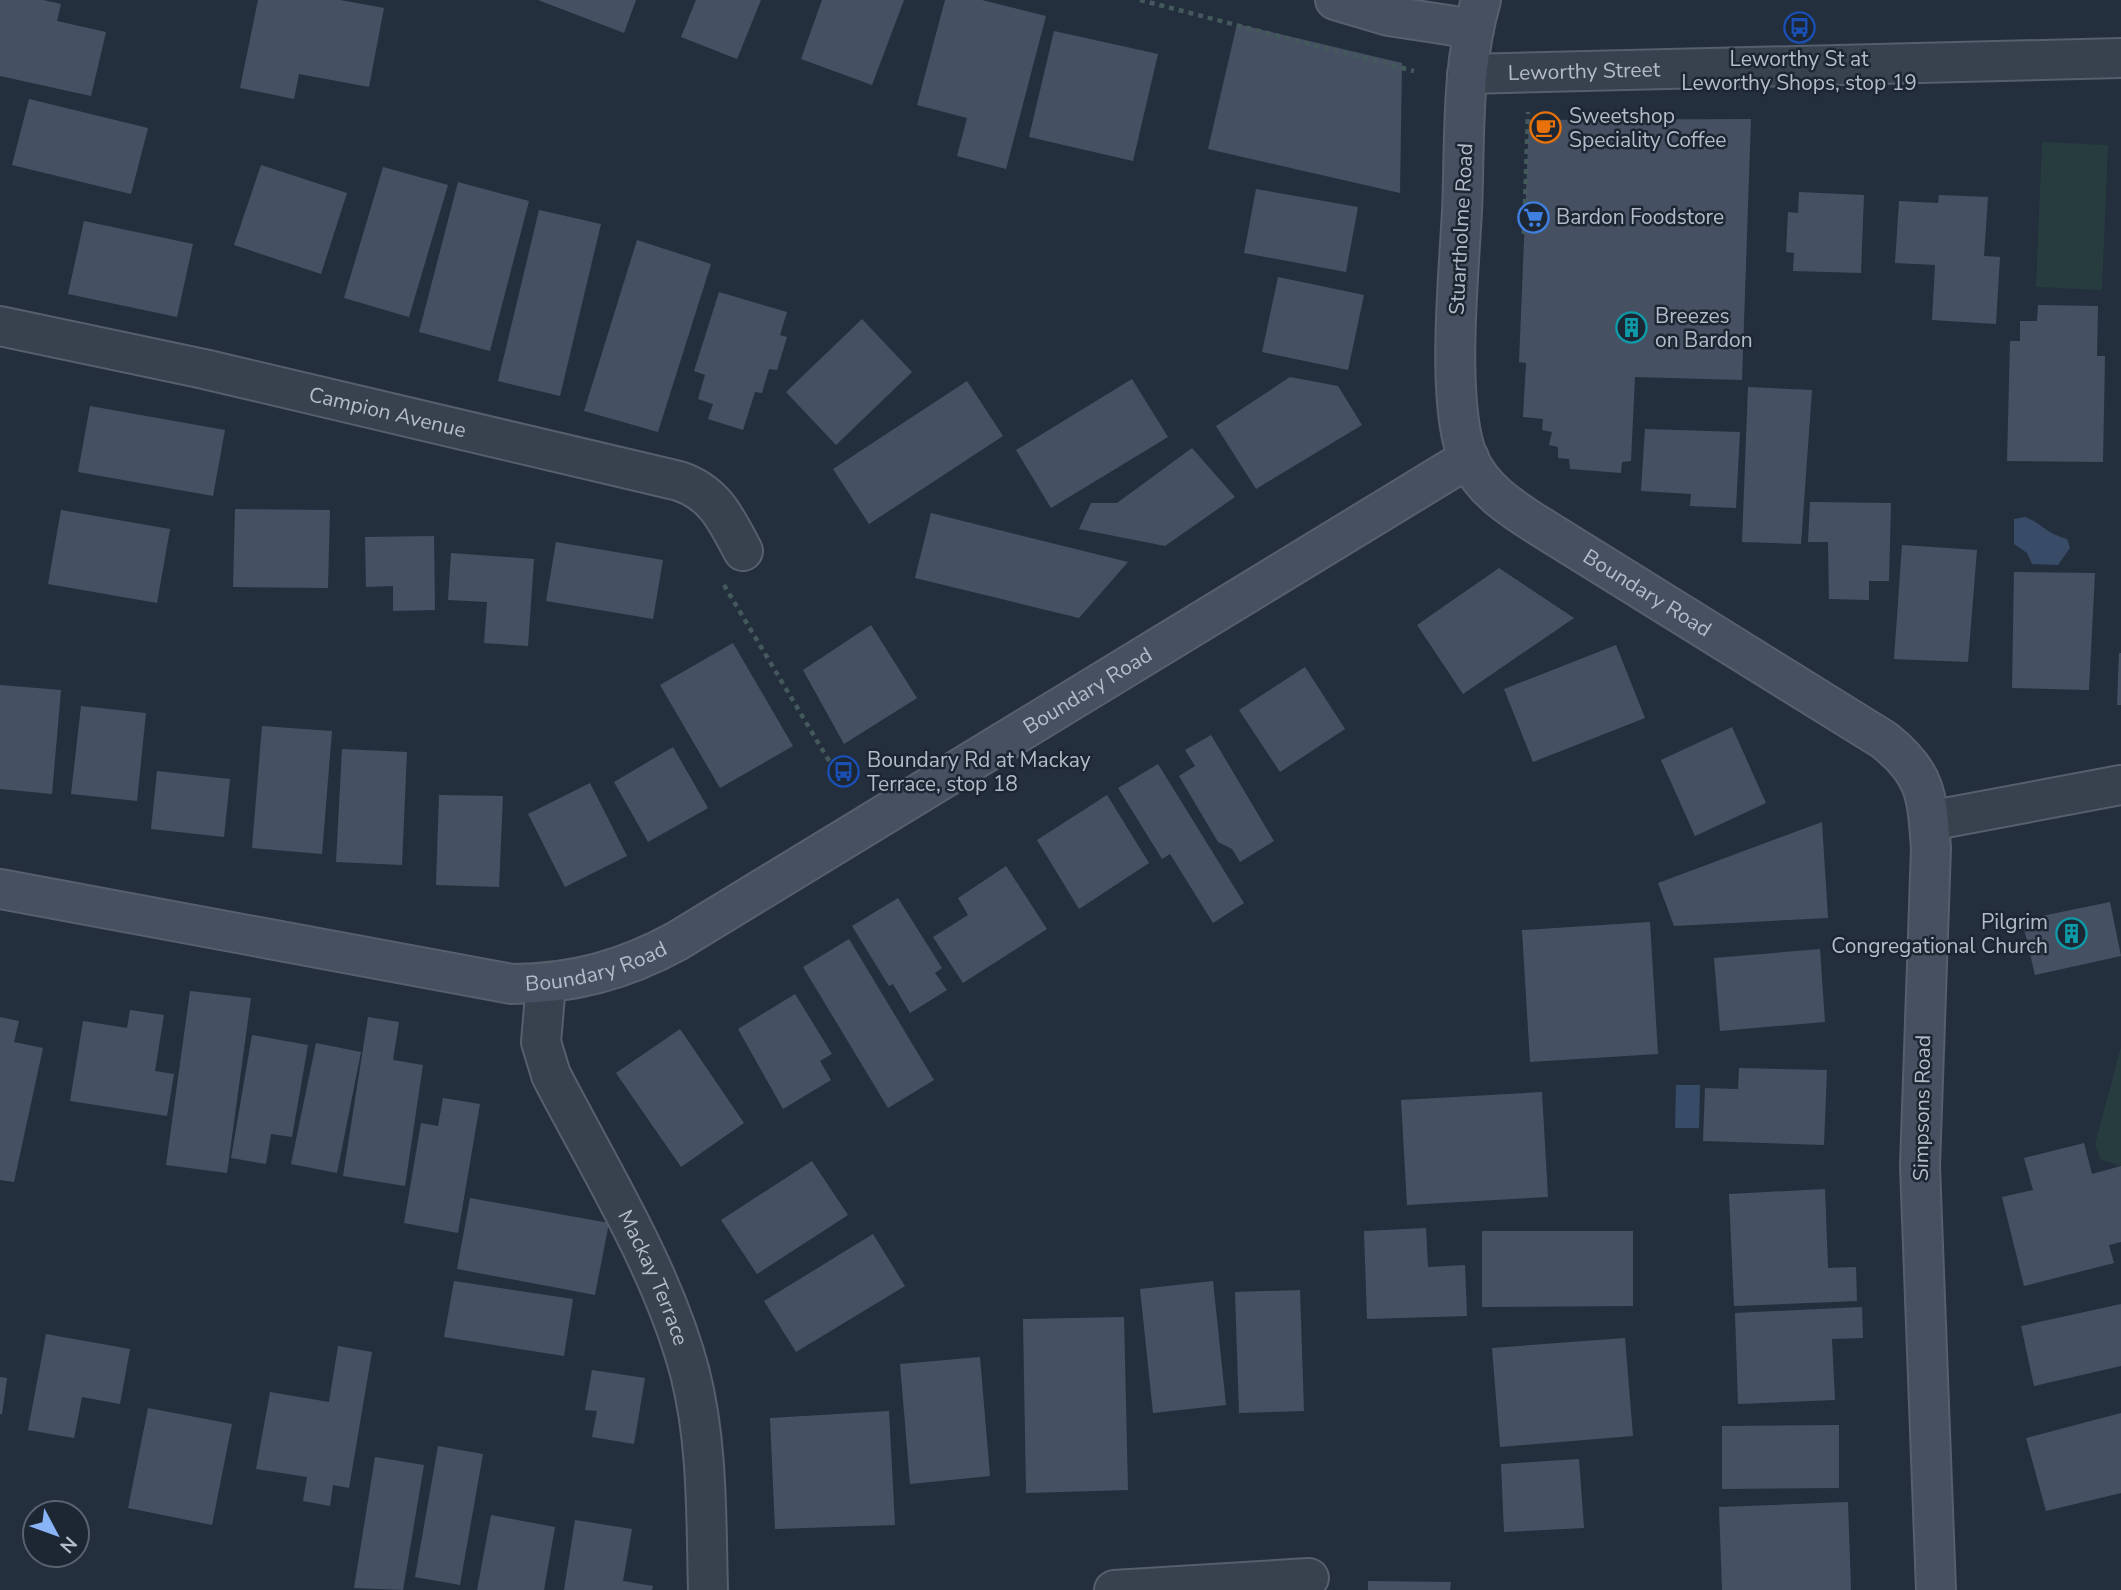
<svg xmlns="http://www.w3.org/2000/svg" width="2121" height="1590" viewBox="0 0 2121 1590" font-family="'Nunito Sans',sans-serif">
  <rect width="100%" height="100%" fill="#242f3e"/>
  <!-- green -->
  <g fill="#263c3f">
    <polygon points="2042,142 2108,145 2102,290 2036,287"/>
    <polygon points="2121,1047 2121,1166 2100,1159 2095,1144"/>
  </g>
  <!-- water -->
  <g fill="#394c67">
    <path d="M2025,517c19,8 20,16 42,22l3,9 -12,17 -26,-1 -5,-11 -13,-9v-25z"/>
    <polygon points="1676,1085 1700,1085 1699,1128 1675,1128"/>
  </g>
  <!-- building -->
  <g fill="#455162">
    <polygon points="0,0 43,0 61,4 57,21 106,32 91,96 0,76"/>
    <polygon points="258,0 340,0 384,8 369,87 299,74 294,99 240,88"/>
    <polygon points="538,0 636,0 624,33"/>
    <polygon points="696,0 761,0 737,59 681,37"/>
    <polygon points="822,0 904,0 872,85 801,59"/>
    <polygon points="945,0 982,0 1046,16 1006,169 957,156 967,118 917,105"/>
    <polygon points="1237,24 1402,63 1400,193 1208,149"/>
    <polygon points="1054,31 1158,54 1133,161 1029,137"/>
    <polygon points="29,99 148,128 131,194 12,165"/>
    <polygon points="1751,119 1742,380 1635,377 1631,461 1622,462 1621,473 1570,469 1569,459 1558,458 1558,447 1549,445 1552,432 1542,430 1543,419 1523,417 1526,363 1519,362 1529,120"/>
    <polygon points="261,165 347,193 321,274 234,245"/>
    <polygon points="383,167 448,185 409,317 344,298"/>
    <polygon points="458,182 529,201 490,351 419,332"/>
    <polygon points="1256,189 1358,207 1346,272 1244,253"/>
    <polygon points="1799,192 1864,195 1861,273 1793,271 1794,253 1786,252 1788,212 1798,213"/>
    <polygon points="1939,195 1988,197 1984,256 2000,257 1996,324 1932,320 1935,265 1895,263 1899,201 1938,203"/>
    <polygon points="539,210 601,224 560,396 498,381"/>
    <polygon points="84,221 193,244 177,317 68,294"/>
    <polygon points="637,240 711,264 658,432 584,411"/>
    <polygon points="1278,277 1364,295 1348,370 1262,352"/>
    <polygon points="719,292 787,312 780,335 787,337 777,370 769,369 762,393 755,392 743,430 708,419 713,404 698,399 705,375 694,371"/>
    <polygon points="2038,305 2098,306 2097,356 2105,356 2103,462 2007,461 2010,341 2020,341 2020,321 2037,321"/>
    <polygon points="862,319 912,372 836,445 786,392"/>
    <polygon points="1290,377 1338,386 1362,425 1256,489 1216,426"/>
    <polygon points="1132,379 1168,437 1051,508 1016,450"/>
    <polygon points="967,381 1003,436 869,524 833,469"/>
    <polygon points="1748,387 1812,390 1801,544 1742,542"/>
    <polygon points="90,406 225,430 213,496 78,472"/>
    <polygon points="1645,429 1740,432 1736,508 1690,506 1691,494 1641,491"/>
    <polygon points="1192,448 1235,497 1165,546 1079,529 1091,503 1117,503"/>
    <polygon points="1810,502 1891,503 1889,581 1869,581 1869,600 1829,599 1828,542 1808,542"/>
    <polygon points="235,509 330,510 328,588 233,587"/>
    <polygon points="61,510 170,529 157,603 48,584"/>
    <polygon points="931,513 1128,562 1079,618 915,578"/>
    <polygon points="434,536 435,610 393,611 393,586 366,587 365,537"/>
    <polygon points="556,542 663,560 653,619 546,601"/>
    <polygon points="1902,545 1977,550 1968,662 1894,659"/>
    <polygon points="451,553 534,559 528,646 484,643 487,602 448,600"/>
    <polygon points="1499,568 1574,618 1463,694 1417,625"/>
    <polygon points="2014,572 2095,573 2089,690 2012,688"/>
    <polygon points="871,625 917,698 844,744 803,670"/>
    <polygon points="733,643 793,746 720,788 660,685"/>
    <polygon points="1616,645 1645,718 1533,762 1504,689"/>
    <polygon points="2119,653 2121,653 2121,705 2117,705"/>
    <polygon points="1305,667 1345,729 1280,772 1239,710"/>
    <polygon points="0,685 61,690 52,794 0,789"/>
    <polygon points="81,706 146,713 137,801 71,794"/>
    <polygon points="262,726 332,731 322,854 252,848"/>
    <polygon points="1732,727 1766,803 1695,836 1661,760"/>
    <polygon points="1211,735 1274,841 1240,862 1232,849 1218,842 1179,776 1195,766 1185,750"/>
    <polygon points="673,747 708,808 648,842 614,782"/>
    <polygon points="342,749 407,752 402,865 336,862"/>
    <polygon points="1158,764 1244,903 1213,923 1170,854 1162,859 1118,788"/>
    <polygon points="157,771 230,779 224,837 151,829"/>
    <polygon points="590,783 627,856 565,887 528,814"/>
    <polygon points="439,795 503,796 499,887 436,885"/>
    <polygon points="1107,795 1149,863 1079,909 1037,840"/>
    <polygon points="1822,822 1828,918 1674,926 1658,883"/>
    <polygon points="1006,866 1047,929 963,983 933,937 968,915 958,898"/>
    <polygon points="898,898 942,968 935,973 947,990 910,1013 893,984 889,986 852,926"/>
    <polygon points="2110,902 2121,956 2035,975 2022,920"/>
    <polygon points="1650,922 1658,1054 1530,1062 1522,930"/>
    <polygon points="849,939 934,1080 888,1108 803,967"/>
    <polygon points="1820,949 1825,1022 1720,1031 1714,958"/>
    <polygon points="190,991 251,998 227,1173 166,1165"/>
    <polygon points="795,994 832,1054 820,1061 831,1080 783,1109 738,1029"/>
    <polygon points="130,1010 164,1015 155,1071 174,1074 167,1116 70,1101 83,1021 127,1028"/>
    <polygon points="0,1017 19,1021 14,1042 43,1048 14,1182 0,1180"/>
    <polygon points="368,1017 399,1022 393,1060 423,1065 405,1186 343,1176"/>
    <polygon points="680,1029 744,1123 681,1167 616,1073"/>
    <polygon points="252,1035 308,1045 292,1137 271,1134 266,1164 231,1158"/>
    <polygon points="316,1043 361,1052 337,1173 291,1164"/>
    <polygon points="1739,1068 1827,1070 1824,1145 1703,1141 1705,1088 1738,1089"/>
    <polygon points="1542,1092 1548,1197 1407,1205 1401,1100"/>
    <polygon points="443,1098 480,1104 458,1233 404,1223 421,1123 438,1126"/>
    <polygon points="2084,1143 2092,1174 2121,1166 2121,1242 2109,1245 2114,1263 2024,1286 2002,1197 2033,1190 2024,1158"/>
    <polygon points="812,1161 848,1215 757,1274 721,1220"/>
    <polygon points="1825,1189 1828,1268 1856,1267 1857,1301 1734,1306 1729,1194"/>
    <polygon points="470,1198 609,1223 595,1295 457,1269"/>
    <polygon points="1426,1228 1428,1267 1465,1265 1467,1316 1367,1319 1364,1231"/>
    <polygon points="1482,1231 1633,1231 1633,1306 1482,1307"/>
    <polygon points="873,1234 905,1286 796,1352 764,1301"/>
    <polygon points="454,1281 573,1299 564,1356 444,1337"/>
    <polygon points="1213,1281 1226,1405 1153,1413 1140,1289"/>
    <polygon points="1300,1290 1304,1411 1239,1413 1235,1292"/>
    <polygon points="2121,1304 2121,1366 2034,1386 2021,1326"/>
    <polygon points="1862,1307 1863,1338 1832,1339 1835,1400 1738,1404 1735,1313"/>
    <polygon points="1124,1317 1128,1490 1026,1493 1023,1319"/>
    <polygon points="46,1334 130,1349 120,1404 82,1397 74,1438 28,1430"/>
    <polygon points="1625,1338 1633,1436 1500,1447 1492,1348"/>
    <polygon points="338,1346 372,1352 349,1488 333,1485 330,1506 303,1501 307,1477 256,1469 270,1392 329,1402"/>
    <polygon points="980,1357 990,1476 910,1484 900,1364"/>
    <polygon points="592,1370 645,1378 634,1444 592,1437 597,1411 585,1410"/>
    <polygon points="0,1377 7,1378 2,1414 0,1414"/>
    <polygon points="148,1408 232,1424 212,1525 128,1508"/>
    <polygon points="889,1411 895,1525 775,1529 770,1418"/>
    <polygon points="2121,1413 2121,1493 2046,1511 2026,1438"/>
    <polygon points="1839,1425 1839,1488 1722,1489 1722,1426"/>
    <polygon points="438,1446 483,1454 460,1585 415,1577"/>
    <polygon points="375,1457 424,1465 403,1590 354,1588"/>
    <polygon points="1579,1459 1584,1528 1504,1532 1501,1464"/>
    <polygon points="1848,1502 1851,1590 1722,1590 1719,1507"/>
    <polygon points="491,1515 555,1527 544,1590 477,1590"/>
    <polygon points="575,1520 632,1529 623,1581 653,1586 652,1590 564,1590"/>
    <polygon points="1368,1581 1451,1582 1450,1590 1368,1590"/>
  </g>
  <g fill="none" stroke-linecap="round" stroke-linejoin="round">
    <defs>
      <g id="street">
        <path id="s1" d="M1467,74l654,-16"/>
        <path id="s2" d="M0,326l204,43 475,112c36,12 47,38 64,70"/>
        <polyline points="1929,821 2121,785"/>
        <path id="s3" d="M546,984l-5,58 10,33c49,95 112,195 139,298 18,71 16,145 18,217"/>
        <polyline points="1114,1590 1309,1578"/>
      </g>
      <g id="secondary">
        <polyline points="1335,0 1389,16 1474,29"/>
        <path id="s4" d="M1481,0c-20,68 -16,141 -19,211 -3,62 -17,195 7,249 14,29 38,45 64,62l351,218c43,34 43,56 47,108l-11,318 16,424"/>
        <path id="s5" d="M0,889l512,95c60,0 112,-14 165,-43l792,-483"/>
      </g>
    </defs>
    <!-- street casing -->
    <use href="#street" stroke="#565f6c" stroke-width="42"/>
    <!-- secondary casing -->
    <use href="#secondary" stroke="#565f6c" stroke-width="42"/>
    <!-- path -->
    <g stroke="#44595c" stroke-width="4.5" stroke-dasharray="5 5" stroke-linecap="butt">
      <polyline points="1140,0 1414,71"/>
      <polyline points="1524,234 1528,112"/>
      <polyline points="724,585 847,791"/>
    </g>
    <!-- street -->
    <use href="#street" stroke="#38414e" stroke-width="38"/>
    <!-- secondary -->
    <use href="#secondary" stroke="#465061" stroke-width="38"/>
  </g>
  <!-- icons -->
  <defs>
    <symbol id="bus-ring" viewBox="-11 -11 22 22"><circle r="9.5" fill="#1d2633" stroke="#1a4fb4" stroke-width="1.5"/><path d="M-5-6H5V4H4V6H2V4H-2V6H-4V4H-5ZM-3.5-4V0h7V-4ZM-3.5 1.2v1.5H-2V1.2ZM2 1.2v1.5H3.5V1.2Z" fill="#1a4fb4"/></symbol>
    <symbol id="cafe-ring" viewBox="-11 -11 22 22"><circle r="9.5" fill="#1d2633" stroke="#e8710a" stroke-width="1.5"/><path d="M-5.5-4.5H6V0H3Q3 3.5 0 3.5H-2.5Q-5.5 3.5-5.5 0ZM3-3.2v2h1.7v-2ZM-6 4.5H4V6H-6Z" fill="#e8710a"/></symbol>
    <symbol id="supermarket-ring" viewBox="-11 -11 22 22"><circle r="9.5" fill="#1d2633" stroke="#3f7fe0" stroke-width="1.5"/><path d="M-6-5.5h2.5l.6 2H6L4.5 2H-2.5L-4.4-4H-6ZM-1.5 3.2a1.3 1.3 0 1 0 .1 0ZM3 3.2a1.3 1.3 0 1 0 .1 0Z" fill="#3f7fe0"/></symbol>
    <symbol id="building-ring" viewBox="-11 -11 22 22"><circle r="9.5" fill="#1d2633" stroke="#0f9aa8" stroke-width="1.5"/><path d="M-4-6H4V6H1V3H-1V6H-4ZM-2.5-4.3h1.7v1.8h-1.7ZM.8-4.3h1.7v1.8H.8ZM-2.5-1h1.7V.8h-1.7ZM.8-1h1.7V.8H.8Z" fill="#0f9aa8"/></symbol>
  </defs>
  <g fill-rule="evenodd">
    <use href="#bus-ring" x="1782" y="10" width="35" height="35"/>
    <use href="#cafe-ring" x="1528" y="110" width="35" height="35"/>
    <use href="#supermarket-ring" x="1516" y="200" width="35" height="35"/>
    <use href="#building-ring" x="1614" y="310" width="35" height="35"/>
    <use href="#bus-ring" x="826" y="754" width="35" height="35"/>
    <use href="#building-ring" x="2054" y="916" width="35" height="35"/>
  </g>
  <g text-anchor="middle" dominant-baseline="central" stroke-width="5" stroke-linejoin="round" paint-order="stroke">
    <!-- poi labels -->
    <g font-size="21" fill="#b4bcc9" stroke="#1d2633" text-anchor="start">
      <text x="1799" y="59" text-anchor="middle">Leworthy St at<tspan x="1799" dy="24">Leworthy Shops, stop 19</tspan></text>
      <text x="1569" y="116">Sweetshop<tspan x="1569" dy="24">Speciality Coffee</tspan></text>
      <text x="1556" y="217">Bardon Foodstore</text>
      <text x="1655" y="316">Breezes<tspan x="1655" dy="24">on Bardon</tspan></text>
      <text x="867" y="760">Boundary Rd at Mackay<tspan x="867" dy="24">Terrace, stop 18</tspan></text>
      <text x="2048" y="922" text-anchor="end">Pilgrim<tspan x="2048" dy="24">Congregational Church</tspan></text>
    </g>
    <!-- street labels -->
    <g font-size="21" fill="#b4bcc9" stroke="#1d2633">
      <text stroke="none"><textPath href="#s1" startOffset="117">Leworthy Street</textPath></text>
      <text transform="translate(1461 229) rotate(-87)">Stuartholme Road</text>
      <text stroke="none"><textPath href="#s2" startOffset="397">Campion Avenue</textPath></text>
      <text stroke="none"><textPath href="#s4" startOffset="688">Boundary Road</textPath></text>
      <text stroke="none"><textPath href="#s5" startOffset="1174">Boundary Road</textPath></text>
      <text stroke="none"><textPath href="#s5" startOffset="607">Boundary Road</textPath></text>
      <text transform="translate(1922 1108) rotate(-89)">Simpsons Road</text>
      <text stroke="none"><textPath href="#s3" startOffset="320">Mackay Terrace</textPath></text>
    </g>
  </g>
  <!-- north arrow -->
  <g transform="translate(56 1534) rotate(131)"><circle r="33" fill="#1d2633" stroke="#59626f" stroke-width="2"/>
  <path d="M0-5L12 26L0 18L-12 26Z" fill="#8ab4f8"/>
  <text y="-10" font-size="19" font-weight="bold" text-anchor="middle" fill="#b4bcc9">N</text>
  </g>
</svg>
